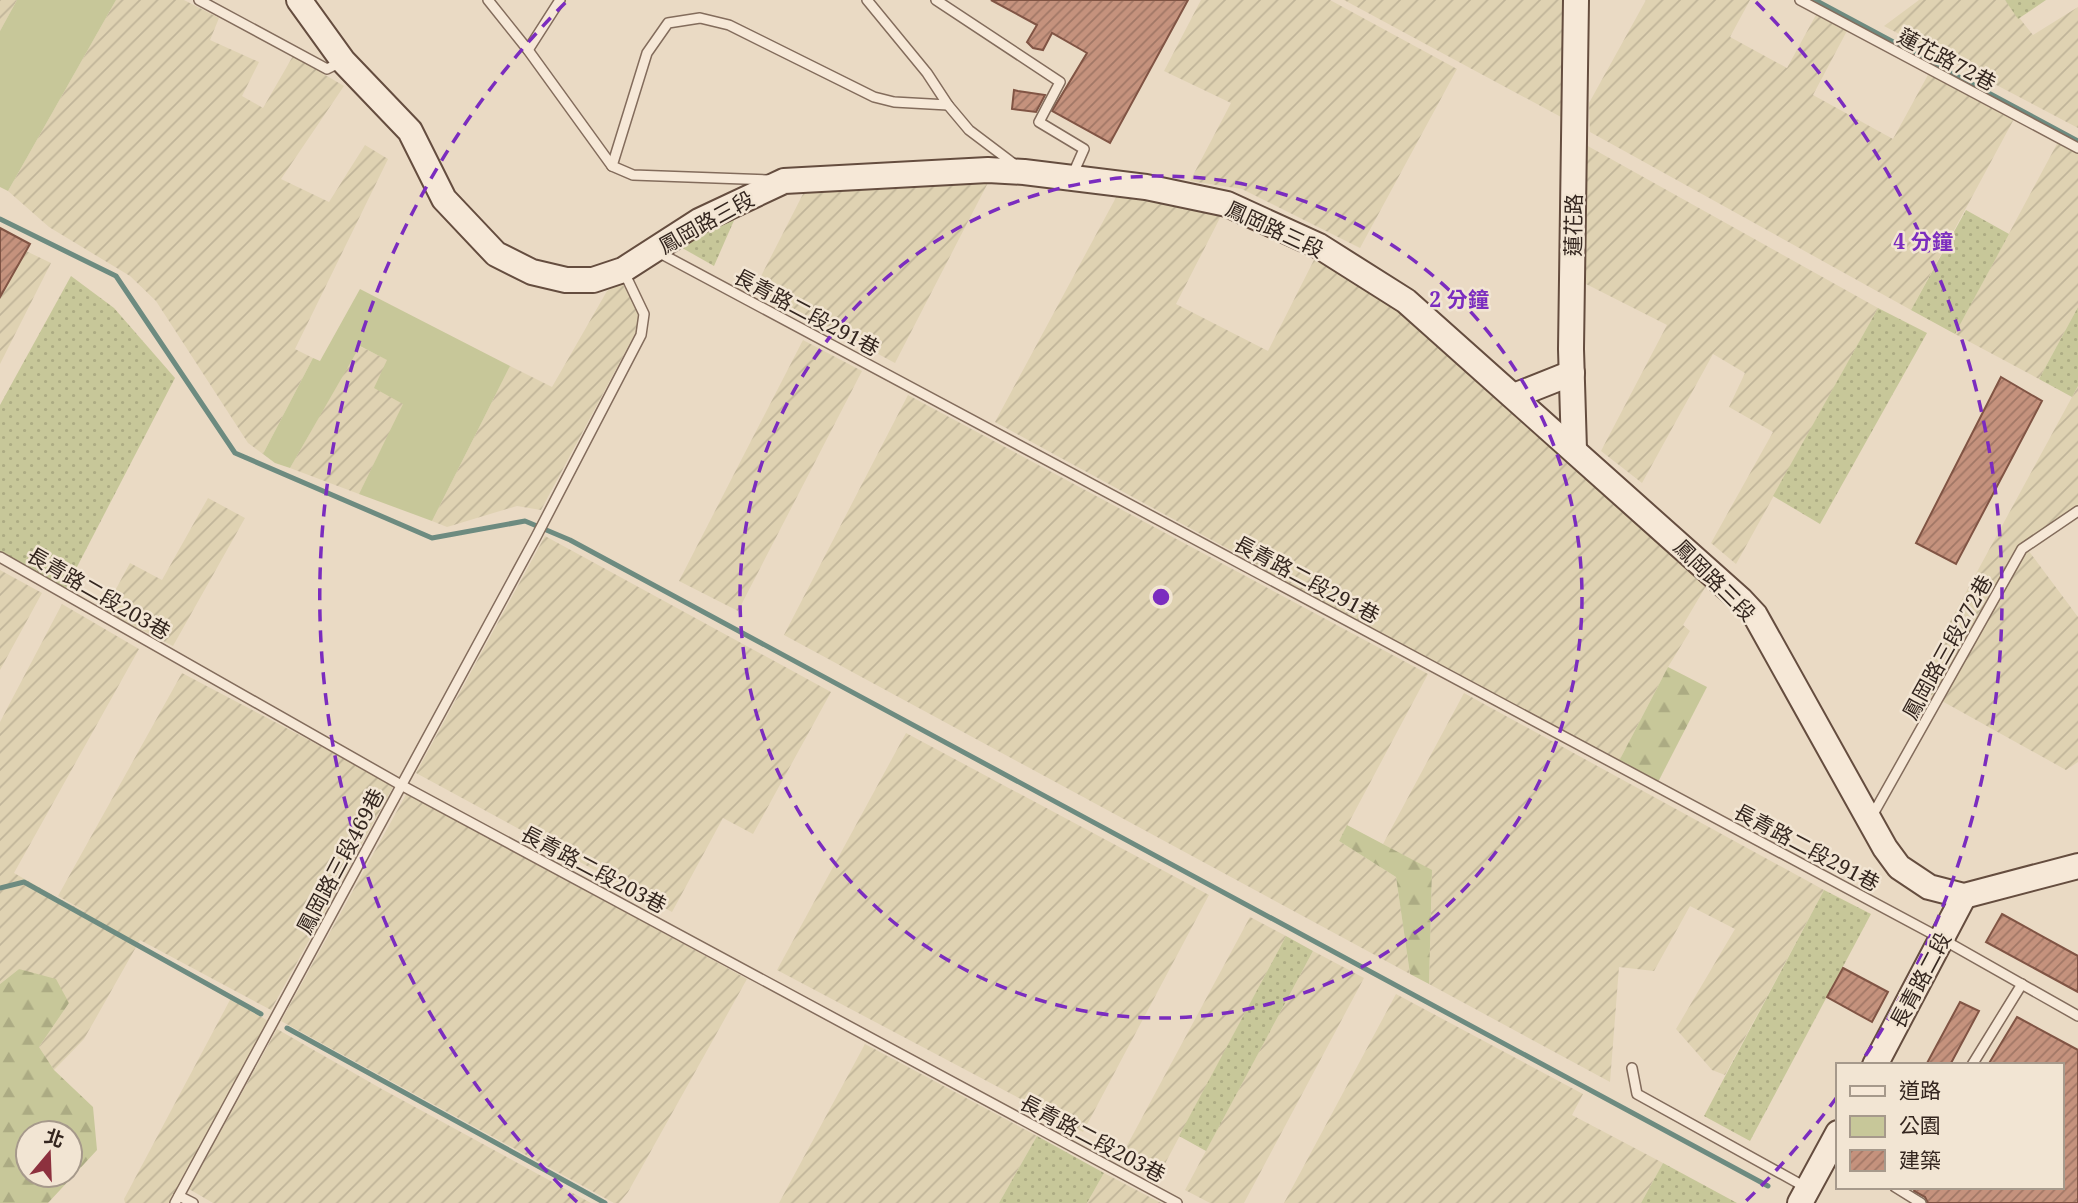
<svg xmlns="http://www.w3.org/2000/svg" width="2078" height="1203" viewBox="0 0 2078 1203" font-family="'Noto Serif','Noto Sans TC',serif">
  <defs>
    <pattern id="farmland-furrows" width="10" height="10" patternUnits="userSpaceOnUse" patternTransform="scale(1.75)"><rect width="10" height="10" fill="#dfd2b2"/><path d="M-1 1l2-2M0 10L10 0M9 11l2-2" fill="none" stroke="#c0b499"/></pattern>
    <pattern id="grass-dots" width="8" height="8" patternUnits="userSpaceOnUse" patternTransform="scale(1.75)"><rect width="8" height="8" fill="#c7c799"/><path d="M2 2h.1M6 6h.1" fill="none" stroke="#acab83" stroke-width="1.8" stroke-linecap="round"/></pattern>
    <pattern id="forest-firs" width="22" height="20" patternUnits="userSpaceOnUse" patternTransform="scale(1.75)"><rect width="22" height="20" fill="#c7c799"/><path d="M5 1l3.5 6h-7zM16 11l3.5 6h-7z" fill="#acab83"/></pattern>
    <pattern id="building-hatch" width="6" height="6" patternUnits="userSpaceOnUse" patternTransform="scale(1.75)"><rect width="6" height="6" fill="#c5927d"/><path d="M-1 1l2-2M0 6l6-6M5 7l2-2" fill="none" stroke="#a17766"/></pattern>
  </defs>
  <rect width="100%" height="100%" fill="#eadac4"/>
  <!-- farmland -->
  <g fill="url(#farmland-furrows)">
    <polygon points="0,0 17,0 0,31"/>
    <polygon points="116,0 184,0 219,18 210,40 259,62 242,96 263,108 293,56 344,86 281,179 329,202 365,145 388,159 295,349 313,358 263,454 248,443 156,301 130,276 49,227 8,191"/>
    <polygon points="1201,0 1330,0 1457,69 1360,248 1242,189 1190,181 1231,103 1164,71"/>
    <polygon points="1344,0 1565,0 1561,117"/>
    <polygon points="1646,0 1750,0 1730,37 1787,68 1817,13 1848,29 1813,95 1893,139 1929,73 2014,119 1911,310 1590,132 1589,103"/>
    <polygon points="1919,0 2005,0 2033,35 2078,7 2078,128 1884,26"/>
    <polygon points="2058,142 2078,153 2078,307 2039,379 1955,334"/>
    <polygon points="1586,145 1878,308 1736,564 1711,543 1773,432 1729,407 1745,373 1713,354 1642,483 1601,451 1667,325 1586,284"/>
    <polygon points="992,175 895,363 755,288 803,194"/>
    <polygon points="1120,190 1223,212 1176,304 1268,351 1318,252 1400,307 1423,331 1706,586 1683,625 1690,631 1668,667 1619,761 1285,583 1254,563 995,422"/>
    <polygon points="26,251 51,263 0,364 0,297"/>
    <polygon points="622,283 638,312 638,328 541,510 517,506 447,527 432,521 510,366 552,387 607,291"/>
    <polygon points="803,340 862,371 738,611 679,581"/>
    <polygon points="359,346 388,360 404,404 359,494 290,468"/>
    <polygon points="2078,386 2078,515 2028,550 2078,617 2078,762 2066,770 1915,686"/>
    <polygon points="908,395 1428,674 1339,841 1396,877 1410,974 784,635"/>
    <polygon points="208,498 245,518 173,646 104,611 130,563 162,580"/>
    <polygon points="545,536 831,692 753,834 723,818 672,912 416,773"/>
    <polygon points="0,570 42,593 0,670"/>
    <polygon points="62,604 139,649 14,873 58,898 92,915 58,896 182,673 394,785 271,1010 140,940 84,1039 54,1070 39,1047 69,1003 19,969 0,984 0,722"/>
    <polygon points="1464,693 1824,890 1725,1075 1712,1070 1676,1029 1735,929 1690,906 1654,971 1619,967 1610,1082 1429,984 1432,871 1383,844"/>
    <polygon points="906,733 1209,895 1083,1132 777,970"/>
    <polygon points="408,791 747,979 628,1192 619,1203 614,1203 281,1021"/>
    <polygon points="1250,917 1286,936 1160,1173 1123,1153"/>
    <polygon points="1313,951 1364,978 1244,1203 1210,1203 1185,1190"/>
    <polygon points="1396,994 1583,1094 1572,1115 1663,1163 1641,1203 1284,1203"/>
    <polygon points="231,998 268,1021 169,1203 125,1203 124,1199"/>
    <polygon points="277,1029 380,1088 591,1203 213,1203 189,1189"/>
    <polygon points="865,1044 1037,1136 999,1203 779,1203"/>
    <polygon points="1104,1173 1161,1203 1087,1203"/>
  </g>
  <!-- grass -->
  <g fill="url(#grass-dots)">
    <polygon points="2005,0 2046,0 2018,19"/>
    <polygon points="739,209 714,266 677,245"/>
    <polygon points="1966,210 2009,234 1955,334 1911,310"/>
    <polygon points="71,276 114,308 175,378 65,590 0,554 0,405"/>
    <polygon points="2078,307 2078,386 2072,397 2039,379"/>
    <polygon points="1878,308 1927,333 1820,524 1773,496"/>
    <polygon points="1824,890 1871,914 1750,1141 1704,1116"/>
    <polygon points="1286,936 1313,951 1206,1151 1179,1136"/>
    <polygon points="1037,1136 1104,1173 1087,1203 999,1203"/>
    <polygon points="1663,1163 1737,1203 1641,1203"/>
  </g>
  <!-- forest -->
  <g fill="url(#forest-firs)" fill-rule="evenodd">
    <polygon points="1668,667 1707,687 1658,782 1619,761"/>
    <polygon points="1347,825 1432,870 1429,984 1410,974 1396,877 1339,841"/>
    <path d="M19,969l37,10 13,24 -30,44 15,23 39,37 4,43 -49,53h-48v-219zM70,1133v42h-42v-42z"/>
  </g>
  <!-- green -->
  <g fill="#c7c799">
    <polygon points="17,0 116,0 8,191 0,187 0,31"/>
    <polygon points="360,289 510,366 432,521 359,494 403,404 374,388 387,360 360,346 290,468 275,463 263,454 313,358 320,361"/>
  </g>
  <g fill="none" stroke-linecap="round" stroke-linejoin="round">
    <!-- stream -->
    <g stroke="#6d8b80" stroke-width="5">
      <polyline points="1815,0 2078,141"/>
      <polyline points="0,219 116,276 235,453 432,538 525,521 570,540 1768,1186"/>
      <polyline points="0,888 24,882 261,1014"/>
      <polyline points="287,1028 605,1203"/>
    </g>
  </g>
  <!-- building -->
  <g fill="url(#building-hatch)" stroke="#805444" stroke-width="2">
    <polygon points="991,0 1188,0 1110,143 1052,111 1087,53 1052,33 1043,50 1033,48 1027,42 1037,25"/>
    <polygon points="1014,90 1018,91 1045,95 1036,112 1012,109"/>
    <polygon points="0,228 30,244 0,297"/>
    <polygon points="2001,377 2042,401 1956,564 1916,543"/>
    <polygon points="2002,914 2078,956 2078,992 1986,942"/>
    <polygon points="1843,968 1888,992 1872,1022 1827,997"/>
    <polygon points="1960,1002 1979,1011 1950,1065 1926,1065"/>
    <polygon points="2017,1017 2078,1050 2078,1203 1928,1203 1925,1197 1914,1191 1917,1187 2062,1187 2062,1065 1988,1065"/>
  </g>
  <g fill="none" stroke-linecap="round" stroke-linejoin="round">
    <defs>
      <g id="lane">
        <polyline points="199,0 327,69 343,61"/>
        <polyline points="488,0 528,50 612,166 633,175 769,180"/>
        <polyline points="867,0 927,73 948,105 969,130 1014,164"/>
        <polyline points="936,0 1060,82 1039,122 1084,149 1072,176"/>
        <polyline points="1800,0 2078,148"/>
        <polyline points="528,50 560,0"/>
        <polyline points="612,166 647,53 668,23 700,18 729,25 874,97 894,102 948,105"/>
        <polyline points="656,251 1942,939 2078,1016"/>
        <polyline points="0,557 401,785 1177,1203"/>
        <polyline points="1872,816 2022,549 2078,511"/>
        <polyline points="1972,1065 2022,984"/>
        <polyline points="1632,1068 1637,1094 1807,1188"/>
        <polyline points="1895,1187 1921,1203"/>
        <polyline points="179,1196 193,1203"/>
        <polyline points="175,1203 536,537 641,335 644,314 623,270"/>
      </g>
      <g id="secondary">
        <polyline points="299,0 343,61 410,131 444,199 496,254 532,272 566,280 593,280 623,270 699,221 784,181 988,170 1024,172 1146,187 1227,204 1319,246 1406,301 1741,600 1755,615 1885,848 1899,867 1929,887 1964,896 2078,866"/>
        <polyline points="1514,396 1572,373"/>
        <polyline points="1574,450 1571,349 1576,0"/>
        <polyline points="1875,1065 1964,896"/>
        <polyline points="1800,1203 1838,1133"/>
      </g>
    </defs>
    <!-- lane casing -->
    <use href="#lane" stroke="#836c5c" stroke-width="12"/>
    <!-- secondary casing -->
    <use href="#secondary" stroke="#654d3f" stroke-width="28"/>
    <!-- lane -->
    <use href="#lane" stroke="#f6e8d7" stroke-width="9"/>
    <!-- secondary -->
    <use href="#secondary" stroke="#f6e8d7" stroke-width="24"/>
  </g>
  <!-- distance rings -->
  <g fill="none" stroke="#7b2cbf" stroke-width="3.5" stroke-dasharray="12 9">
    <circle cx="1161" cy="597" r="421"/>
    <path d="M1837 1097A841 841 0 0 1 1745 1202M577 1202A841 841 0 0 1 566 2M1756 2A841 841 0 0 1 1862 1061"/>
  </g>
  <g text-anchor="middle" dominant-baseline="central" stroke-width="5" stroke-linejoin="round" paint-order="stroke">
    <!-- street labels -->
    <g font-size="21" fill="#34261f" stroke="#f2e5d3">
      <text transform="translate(1947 59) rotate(28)">蓮花路72巷</text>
      <text transform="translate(706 222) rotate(-29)">鳳岡路三段</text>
      <text transform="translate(1573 225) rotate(-89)">蓮花路</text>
      <text transform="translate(1275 229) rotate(25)">鳳岡路三段</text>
      <text transform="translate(807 312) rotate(28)">長青路二段291巷</text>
      <text transform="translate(1307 579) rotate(28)">長青路二段291巷</text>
      <text transform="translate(1715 580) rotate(45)">鳳岡路三段</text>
      <text transform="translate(99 593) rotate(30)">長青路二段203巷</text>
      <text transform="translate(1947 647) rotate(-61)">鳳岡路三段272巷</text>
      <text transform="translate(1807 847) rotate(28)">長青路二段291巷</text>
      <text transform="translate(340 861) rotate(-62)">鳳岡路三段469巷</text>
      <text transform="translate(594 869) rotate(28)">長青路二段203巷</text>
      <text transform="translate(1920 980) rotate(-62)">長青路二段</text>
      <text transform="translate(1093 1138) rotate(28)">長青路二段203巷</text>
    </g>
  </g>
  <circle cx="1161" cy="597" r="10" fill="#7b2cbf" stroke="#f2e5d3" stroke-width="3.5"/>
  <g font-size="21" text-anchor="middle" font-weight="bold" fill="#7b2cbf" stroke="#f2e5d3" stroke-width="5" stroke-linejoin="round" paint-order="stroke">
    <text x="1923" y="249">4 分鐘</text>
    <text x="1459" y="307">2 分鐘</text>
  </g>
  <!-- legend -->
  <rect x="1836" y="1063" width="228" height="126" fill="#f2e5d3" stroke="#a6998b" stroke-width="2"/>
  <rect x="1850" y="1086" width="35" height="10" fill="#f6e8d7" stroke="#a6998b" stroke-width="2"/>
  <text x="1899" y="1098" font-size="21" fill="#34261f">道路</text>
  <rect x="1850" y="1116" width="35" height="21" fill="#c7c799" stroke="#a6998b" stroke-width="2"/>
  <text x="1899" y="1133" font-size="21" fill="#34261f">公園</text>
  <rect x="1850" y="1150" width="35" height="21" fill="url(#building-hatch)" stroke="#a6998b" stroke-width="2"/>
  <text x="1899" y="1168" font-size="21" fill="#34261f">建築</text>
  <!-- north arrow -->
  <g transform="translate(49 1154) rotate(19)"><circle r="33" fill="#f2e5d3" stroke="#a6998b" stroke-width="2"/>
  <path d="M0-5L12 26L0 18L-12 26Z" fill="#8d313e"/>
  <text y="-10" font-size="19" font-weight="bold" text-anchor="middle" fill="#34261f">北</text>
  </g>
</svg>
